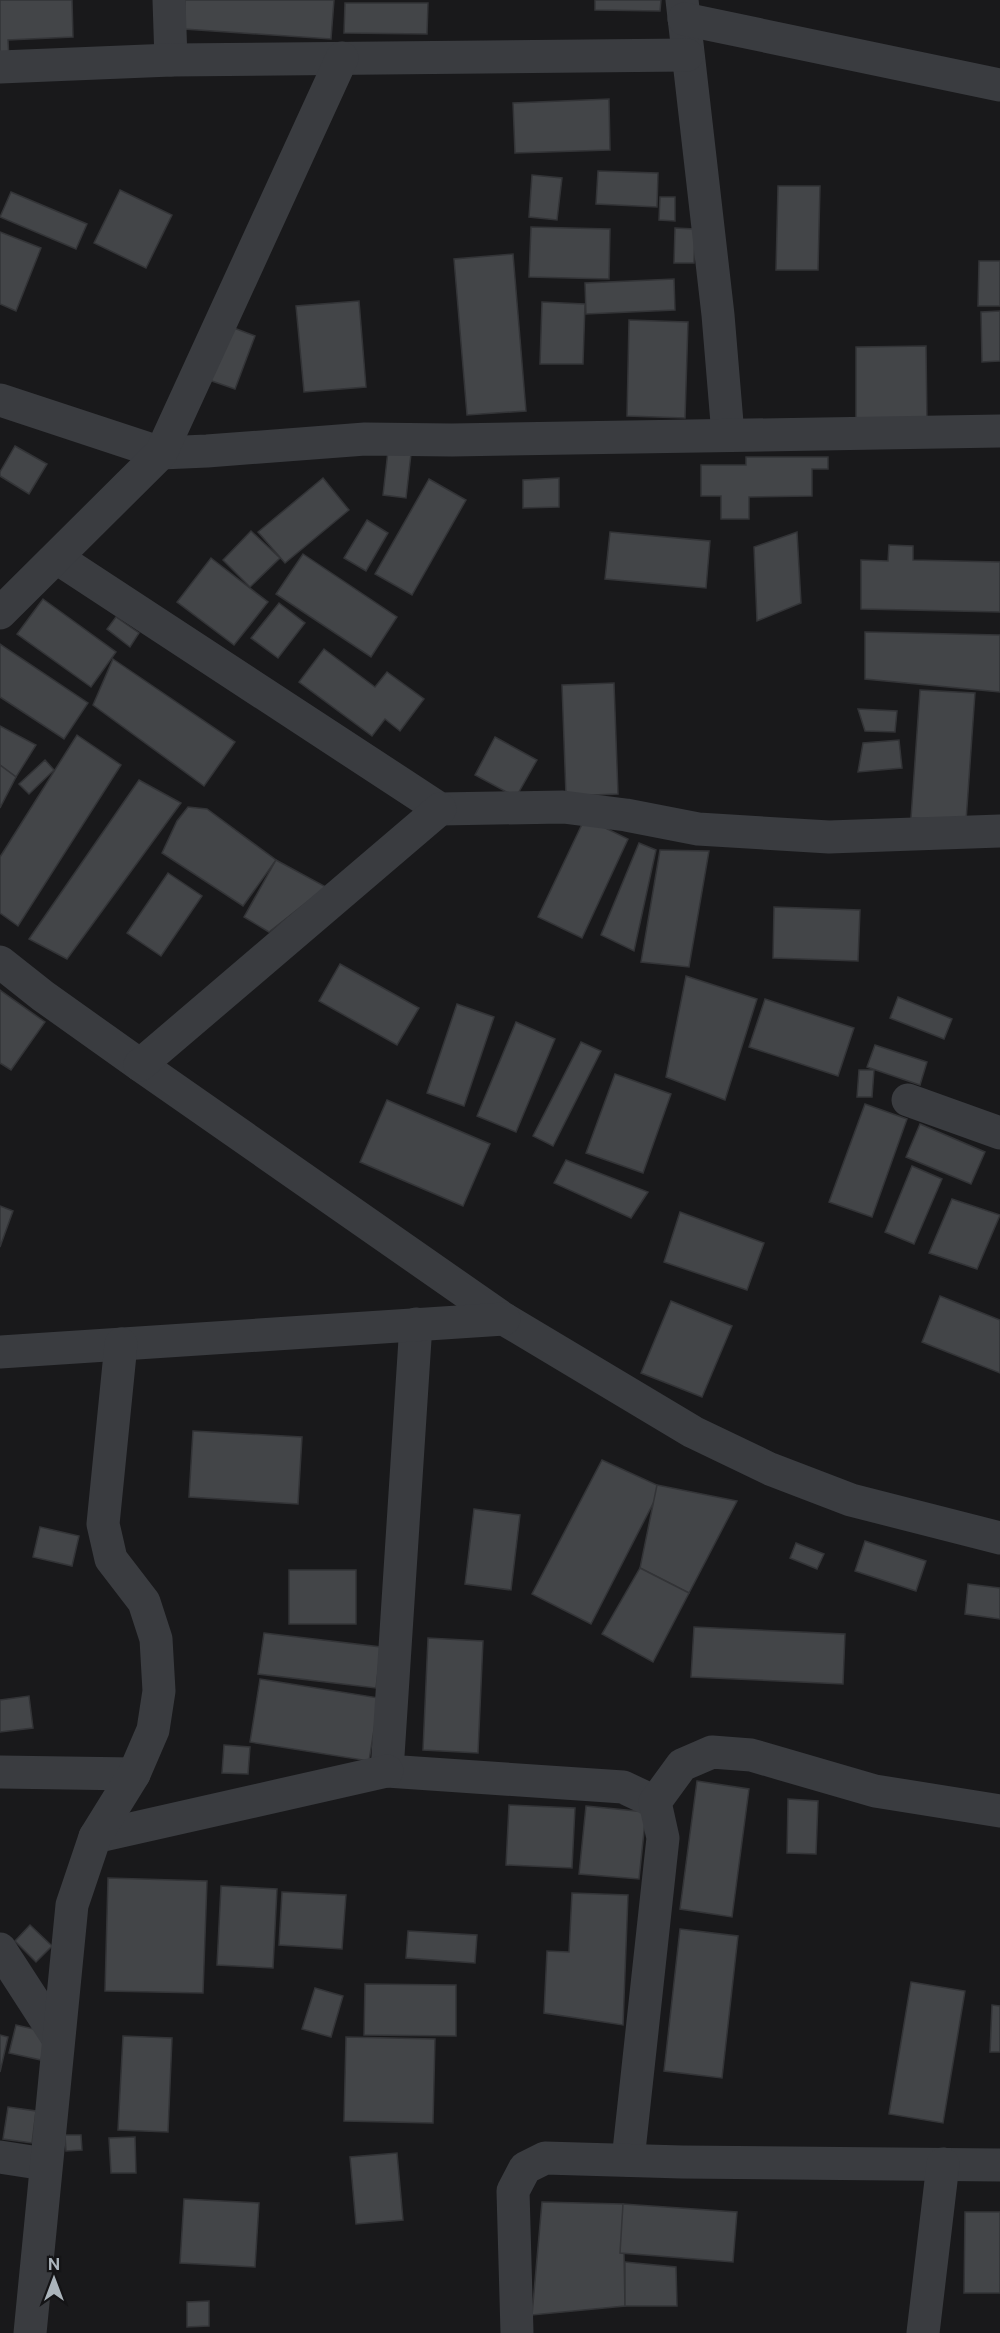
<svg xmlns="http://www.w3.org/2000/svg" width="1000" height="2333" viewBox="0 0 1000 2333" font-family="'Public Sans',sans-serif">
  <rect width="100%" height="100%" fill="#19191b"/>
  <!-- building -->
  <g fill="#434548" stroke="#333437" stroke-width="1.5">
    <polygon points="0,0 72,0 73,37 8,40 9,61 0,62"/>
    <polygon points="185,0 334,0 331,39 184,29"/>
    <polygon points="595,0 661,0 660,11 595,10"/>
    <polygon points="345,3 428,3 427,34 344,33"/>
    <polygon points="609,99 610,150 515,153 513,103"/>
    <polygon points="598,171 658,173 657,207 596,204"/>
    <polygon points="532,175 562,178 557,220 529,217"/>
    <polygon points="778,186 820,186 818,270 776,270"/>
    <polygon points="120,190 172,215 146,268 94,243"/>
    <polygon points="11,192 87,224 76,249 0,217"/>
    <polygon points="660,197 675,197 675,221 659,220"/>
    <polygon points="531,227 610,229 609,279 529,277"/>
    <polygon points="675,228 695,229 694,263 674,263"/>
    <polygon points="0,232 41,248 16,311 0,304"/>
    <polygon points="513,254 526,411 467,415 454,259"/>
    <polygon points="979,261 1000,261 1000,306 978,306"/>
    <polygon points="674,279 675,310 586,314 585,283"/>
    <polygon points="359,301 366,387 304,392 296,306"/>
    <polygon points="542,302 585,304 583,364 540,364"/>
    <polygon points="1000,311 1000,361 982,362 981,312"/>
    <polygon points="629,320 688,322 685,418 627,416"/>
    <polygon points="226,325 255,336 235,389 206,379"/>
    <polygon points="926,346 927,425 856,425 856,347"/>
    <polygon points="15,446 47,464 29,494 0,476 0,472"/>
    <polygon points="388,451 411,454 406,498 383,495"/>
    <polygon points="746,457 828,457 828,469 812,469 812,496 749,497 749,519 721,519 721,496 701,496 701,465 746,465"/>
    <polygon points="323,478 349,510 285,563 258,532"/>
    <polygon points="559,478 559,507 523,508 523,480"/>
    <polygon points="429,479 466,500 412,595 375,574"/>
    <polygon points="367,520 388,533 366,571 344,558"/>
    <polygon points="251,531 280,558 250,587 223,560"/>
    <polygon points="610,532 710,541 706,588 605,579"/>
    <polygon points="797,532 801,603 757,621 754,547"/>
    <polygon points="889,545 913,546 913,560 1000,562 1000,612 861,609 861,560 888,561"/>
    <polygon points="303,554 397,617 371,657 276,594"/>
    <polygon points="211,558 268,602 234,645 177,602"/>
    <polygon points="43,599 116,652 91,687 17,634"/>
    <polygon points="279,603 305,623 278,658 251,638"/>
    <polygon points="116,617 139,633 130,647 107,629"/>
    <polygon points="865,632 1000,635 1000,692 865,679"/>
    <polygon points="0,644 88,703 64,739 0,697"/>
    <polygon points="324,649 375,687 387,672 424,699 400,731 385,719 372,736 299,682"/>
    <polygon points="113,659 235,742 204,786 93,705"/>
    <polygon points="614,683 618,794 566,796 562,685"/>
    <polygon points="920,690 975,693 966,821 911,818"/>
    <polygon points="858,709 897,711 895,732 865,731"/>
    <polygon points="0,726 36,745 16,777 0,765"/>
    <polygon points="77,735 121,765 18,926 0,913 0,857"/>
    <polygon points="495,737 537,760 516,797 475,775"/>
    <polygon points="899,740 902,768 858,772 863,743"/>
    <polygon points="45,760 54,770 29,794 19,784"/>
    <polygon points="0,765 16,777 0,808"/>
    <polygon points="139,780 181,803 67,959 29,939"/>
    <polygon points="188,807 207,809 276,860 243,906 162,853 177,821"/>
    <polygon points="585,818 628,839 582,938 538,917"/>
    <polygon points="639,843 656,850 634,951 601,935"/>
    <polygon points="660,850 709,851 689,967 641,962"/>
    <polygon points="276,860 326,887 269,932 244,917"/>
    <polygon points="168,873 202,896 161,956 127,933"/>
    <polygon points="774,907 860,910 858,961 773,958"/>
    <polygon points="340,964 419,1008 397,1045 319,1001"/>
    <polygon points="686,976 757,999 725,1100 666,1077"/>
    <polygon points="0,990 45,1022 11,1070 0,1063"/>
    <polygon points="898,997 952,1019 944,1039 890,1018"/>
    <polygon points="765,999 854,1028 838,1076 749,1047"/>
    <polygon points="457,1004 494,1017 464,1106 427,1093"/>
    <polygon points="516,1022 555,1039 516,1132 477,1116"/>
    <polygon points="581,1042 601,1051 553,1146 533,1136"/>
    <polygon points="875,1045 927,1062 920,1085 867,1067"/>
    <polygon points="859,1070 874,1070 872,1097 857,1097"/>
    <polygon points="615,1074 671,1094 643,1173 586,1153"/>
    <polygon points="387,1100 490,1144 463,1206 360,1162"/>
    <polygon points="865,1104 907,1119 872,1217 829,1202"/>
    <polygon points="920,1124 985,1152 971,1184 906,1157"/>
    <polygon points="566,1160 648,1192 631,1218 554,1183"/>
    <polygon points="912,1166 942,1179 914,1244 885,1232"/>
    <polygon points="952,1199 1000,1215 977,1269 929,1253"/>
    <polygon points="0,1206 13,1211 0,1247"/>
    <polygon points="680,1212 764,1243 747,1290 664,1262"/>
    <polygon points="940,1296 1000,1320 1000,1373 922,1342"/>
    <polygon points="671,1301 732,1326 702,1397 641,1373"/>
    <polygon points="193,1431 302,1437 298,1504 189,1497"/>
    <polygon points="602,1460 657,1485 660,1490 591,1624 532,1594"/>
    <polygon points="657,1485 737,1501 689,1593 640,1568"/>
    <polygon points="474,1509 520,1515 511,1590 465,1584"/>
    <polygon points="40,1527 79,1536 72,1566 33,1557"/>
    <polygon points="865,1541 926,1561 916,1591 855,1571"/>
    <polygon points="796,1543 824,1554 817,1569 790,1558"/>
    <polygon points="640,1568 689,1593 653,1662 602,1634"/>
    <rect x="289" y="1570" width="67" height="54"/>
    <polygon points="968,1584 1000,1588 1000,1619 965,1614"/>
    <polygon points="694,1627 845,1634 843,1684 691,1677"/>
    <polygon points="264,1633 381,1647 376,1688 258,1674"/>
    <polygon points="428,1638 483,1641 478,1753 423,1750"/>
    <polygon points="260,1679 379,1698 369,1761 250,1742"/>
    <polygon points="29,1696 33,1728 0,1732 0,1700"/>
    <polygon points="224,1745 250,1747 248,1774 222,1773"/>
    <polygon points="697,1781 749,1789 732,1917 680,1909"/>
    <polygon points="788,1799 818,1801 816,1854 787,1853"/>
    <polygon points="509,1805 575,1808 572,1868 506,1865"/>
    <polygon points="586,1806 646,1812 639,1879 579,1874"/>
    <polygon points="108,1878 207,1881 203,1993 105,1991"/>
    <polygon points="221,1886 277,1889 273,1968 217,1965"/>
    <polygon points="282,1892 346,1895 342,1949 279,1945"/>
    <polygon points="572,1893 628,1895 623,2025 544,2013 547,1951 569,1952"/>
    <polygon points="30,1925 52,1946 36,1962 15,1941"/>
    <polygon points="680,1929 738,1936 722,2078 664,2071"/>
    <polygon points="408,1931 477,1935 475,1963 406,1958"/>
    <polygon points="911,1982 965,1991 943,2123 889,2114"/>
    <polygon points="365,1984 456,1985 456,2036 364,2035"/>
    <polygon points="315,1988 343,1996 331,2037 302,2029"/>
    <polygon points="992,2005 1000,2006 1000,2052 990,2052"/>
    <polygon points="16,2025 47,2032 41,2060 9,2053"/>
    <polygon points="0,2035 8,2037 0,2072"/>
    <polygon points="123,2036 172,2038 168,2132 118,2130"/>
    <polygon points="346,2037 435,2039 433,2123 344,2121"/>
    <polygon points="8,2107 36,2111 32,2143 3,2139"/>
    <polygon points="65,2135 81,2135 82,2150 66,2151"/>
    <polygon points="135,2137 136,2173 111,2173 109,2138"/>
    <polygon points="397,2153 403,2220 356,2224 350,2157"/>
    <polygon points="184,2199 259,2203 255,2267 180,2263"/>
    <polygon points="542,2202 623,2204 625,2306 532,2315"/>
    <polygon points="623,2204 737,2212 733,2262 620,2253"/>
    <polygon points="965,2212 1000,2212 1000,2293 964,2293"/>
    <polygon points="625,2262 676,2267 677,2306 625,2306"/>
    <polygon points="209,2301 209,2326 187,2327 187,2302"/>
  </g>
  <g fill="none" stroke-linecap="round" stroke-linejoin="round">
    <!-- street -->
    <g stroke="#3a3c40" stroke-width="33">
      <polyline points="169,0 171,60"/>
      <polyline points="682,0 718,315 728,435"/>
      <polyline points="684,19 1000,85"/>
      <polyline points="0,67 171,60 687,55"/>
      <polyline points="0,400 161,453 207,451 365,439 452,440 1000,431"/>
      <polyline points="57,558 440,809 563,807 626,815 698,829 829,837 1000,831"/>
      <polyline points="0,613 161,453 342,58"/>
      <polyline points="0,962 43,996 140,1065 504,1319 693,1432 770,1469 851,1500 1000,1538"/>
      <polyline points="140,1065 440,809"/>
      <polyline points="908,1100 1000,1133"/>
      <polyline points="416,1324 387,1771 623,1787 655,1802"/>
      <polyline points="0,1352 504,1319"/>
      <polyline points="0,1772 134,1774"/>
      <polyline points="95,1837 387,1771"/>
      <polyline points="0,1949 57,2037"/>
      <polyline points="0,2157 45,2164"/>
      <polyline points="628,2160 663,1838 655,1802 682,1765 712,1752 751,1755 875,1791 1000,1811"/>
      <polyline points="30,2333 72,1905 95,1837 134,1774 153,1730 159,1691 156,1639 144,1602 111,1559 103,1524 121,1344"/>
      <polyline points="517,2333 513,2191 525,2168 545,2158 682,2162 1000,2165"/>
      <polyline points="923,2333 943,2164"/>
    </g>
  </g>
  <!-- north arrow -->
  <g transform="translate(54 2279)" stroke="#141416" stroke-width="4.5" paint-order="stroke">
  <path d="M0-4.5L10 22L0 15L-10 22Z" fill="#abb4bb"/>
  <text y="-9" font-size="16" font-weight="bold" text-anchor="middle" fill="#abb4bb">N</text>
  </g>
</svg>
